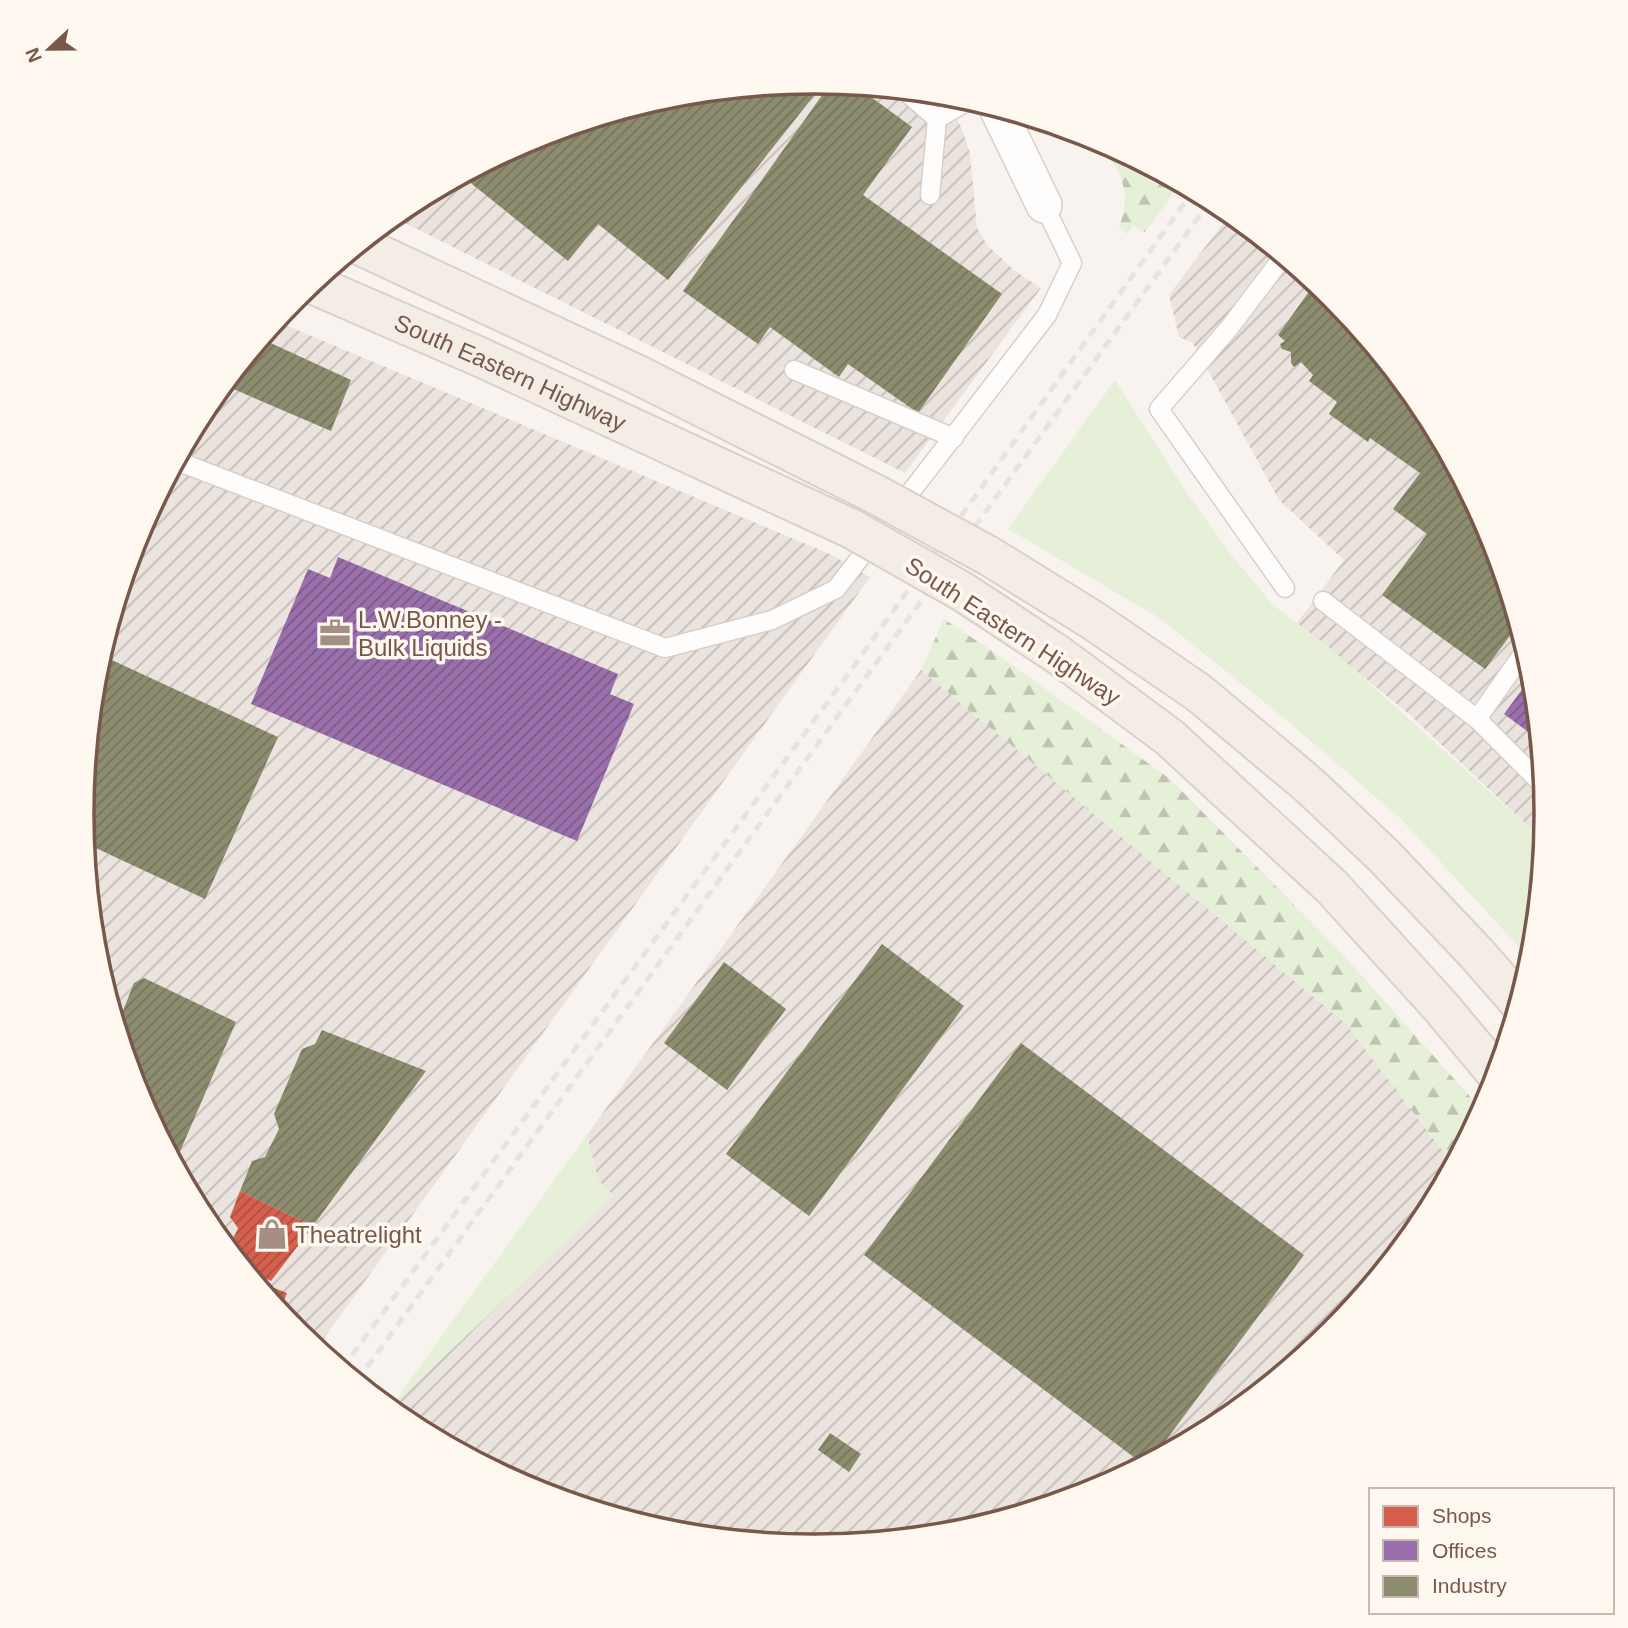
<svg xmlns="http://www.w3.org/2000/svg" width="1628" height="1628" viewBox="0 0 1628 1628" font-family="Arial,sans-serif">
  <defs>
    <pattern id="industrial-furrows" width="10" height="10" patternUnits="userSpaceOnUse" patternTransform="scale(1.75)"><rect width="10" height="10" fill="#ebe3de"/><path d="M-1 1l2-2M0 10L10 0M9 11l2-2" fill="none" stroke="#c3bbb6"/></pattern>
    <pattern id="forest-firs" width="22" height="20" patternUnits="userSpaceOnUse" patternTransform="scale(1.75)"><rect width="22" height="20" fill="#e6efd8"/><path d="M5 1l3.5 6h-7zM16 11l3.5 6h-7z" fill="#bfc4b1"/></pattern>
    <pattern id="shops-hatch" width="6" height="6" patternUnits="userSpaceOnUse" patternTransform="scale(1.75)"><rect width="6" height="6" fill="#d6604d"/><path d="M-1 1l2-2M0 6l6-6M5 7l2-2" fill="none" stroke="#aa4e3f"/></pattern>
    <pattern id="offices-hatch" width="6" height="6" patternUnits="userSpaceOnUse" patternTransform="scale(1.75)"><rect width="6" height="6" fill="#9970ab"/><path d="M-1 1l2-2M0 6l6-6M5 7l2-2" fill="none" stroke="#7c5a86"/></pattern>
    <pattern id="industry-hatch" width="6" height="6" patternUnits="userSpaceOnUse" patternTransform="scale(1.75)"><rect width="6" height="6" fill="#8c8c6e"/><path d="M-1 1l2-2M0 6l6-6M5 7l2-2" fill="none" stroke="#77755c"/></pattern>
  </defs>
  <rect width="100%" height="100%" fill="#f8f3ee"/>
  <!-- industrial -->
  <g fill="url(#industrial-furrows)">
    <polygon points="814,82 943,95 961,127 970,153 977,228 987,245 1015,271 1041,288 905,473 393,217 408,205 534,138 672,96"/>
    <polygon points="1090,137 1094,138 1144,164 1129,166 1122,163"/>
    <polygon points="1230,214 1332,297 1423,408 1490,534 1532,672 1546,814 1543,840 1409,714 1297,623 1344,560 1279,500 1193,343 1179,337 1169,295"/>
    <polygon points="276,321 832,555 870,577 317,1348 296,1331 205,1220 138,1094 96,956 82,814 96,671 138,534 206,407"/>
    <polygon points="921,670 1345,1023 1453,1164 1422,1221 1331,1332 1220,1423 1094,1490 956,1532 814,1546 671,1532 534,1490 407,1422 390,1408 613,1196 598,1180 587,1135"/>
  </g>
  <!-- green -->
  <g fill="#e6efd8">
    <polygon points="1115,380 1183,487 1231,555 1273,605 1330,648 1543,840 1531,960 1401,819 1284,718 1161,619 1008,529"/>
    <polygon points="587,1135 598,1180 614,1196 390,1408"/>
  </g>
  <!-- forest -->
  <g fill="url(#forest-firs)">
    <path d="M1102,148l20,15 7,3 15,-2 36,20 -35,48 -12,-7 -6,9 -8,-7c12,-30 5,-55 -17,-79z"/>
    <polygon points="944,619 1004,659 1170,779 1336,947 1482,1110 1453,1164 1345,1023 921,670"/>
  </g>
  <!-- shops -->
  <g fill="url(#shops-hatch)">
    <polygon points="240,1191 313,1226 271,1281 246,1270 229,1249 238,1228 230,1217"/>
    <polygon points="254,1280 287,1293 280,1311"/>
  </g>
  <!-- offices -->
  <g fill="url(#offices-hatch)">
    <polygon points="338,557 618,674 610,694 634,704 577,841 251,704 308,569 330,578"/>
    <polygon points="1532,676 1538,739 1504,714"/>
  </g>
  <!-- industry -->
  <g fill="url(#industry-hatch)">
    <polygon points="814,82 824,83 668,280 598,224 568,261 462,176 534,138 672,96"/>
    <polygon points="830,84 856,86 912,127 863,195 1002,294 918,413 848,364 839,377 770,327 758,344 683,291"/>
    <polygon points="1312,281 1332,297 1423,408 1490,534 1518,625 1485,669 1382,595 1427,534 1393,509 1420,473 1370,438 1368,442 1329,414 1337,402 1309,381 1313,375 1301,362 1294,367 1291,363 1291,352 1282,349 1280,344 1285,341 1278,335 1313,286 1310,283"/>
    <polygon points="262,339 351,380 331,431 224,385"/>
    <polygon points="101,655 278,737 205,899 85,843 82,814 96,671"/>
    <polygon points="882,944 964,1006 809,1216 726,1154"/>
    <polygon points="724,962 786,1009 727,1090 664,1043"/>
    <polygon points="144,978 236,1022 175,1163 138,1094 117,1026 134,983"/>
    <polygon points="322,1030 426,1071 313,1226 240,1191 252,1161 265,1157 279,1129 274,1114 302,1049 315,1044"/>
    <polygon points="1021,1043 1304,1255 1152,1459 1143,1464 864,1255"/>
    <polygon points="830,1433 861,1454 849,1472 818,1450"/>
  </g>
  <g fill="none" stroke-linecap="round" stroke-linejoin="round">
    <defs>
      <g id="lane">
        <polyline points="905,91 937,119 970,100"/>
        <polyline points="930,195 937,119"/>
        <polyline points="1283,257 1230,327 1159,409 1285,588"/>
        <polyline points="794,370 954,438"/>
        <polyline points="177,461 665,648 772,620 836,589 1047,315 1072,263 1044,205"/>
        <polyline points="1323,601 1477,719 1543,785"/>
        <polyline points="1477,719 1525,651"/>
      </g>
      <polyline id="street" points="997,108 1044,205"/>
      <g id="primary">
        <polyline points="359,245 636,374 877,495"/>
        <path id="s1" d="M312,284l168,73 372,172"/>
        <polyline points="989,556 1094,621 1199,693 1309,785 1384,856 1477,954 1518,1001"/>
        <polyline points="963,592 1057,654 1169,737 1332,887 1441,1007 1496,1073"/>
      </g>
    </defs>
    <!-- lane casing -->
    <use href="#lane" stroke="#d7cfca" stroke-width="21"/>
    <!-- street casing -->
    <use href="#street" stroke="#d7cfca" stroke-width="38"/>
    <!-- primary casing -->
    <use href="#primary" stroke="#dad0ca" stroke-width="42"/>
    <!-- lane -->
    <use href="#lane" stroke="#fefdfc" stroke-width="18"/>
    <!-- street -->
    <use href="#street" stroke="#fefdfc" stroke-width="35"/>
    <!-- primary -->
    <use href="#primary" stroke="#f3ede6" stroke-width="38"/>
    <!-- rail -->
    <g stroke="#e5e3e6" stroke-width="5" stroke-dasharray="10 7" stroke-linecap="butt">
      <polyline points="342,1369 851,670 1193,191"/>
      <polyline points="357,1381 1211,200"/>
    </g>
    <defs>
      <g id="primary-bridge">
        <polyline points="877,495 989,556"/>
        <polyline points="852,529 963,592"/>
      </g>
    </defs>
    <!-- primary-bridge casing -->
    <use href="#primary-bridge" stroke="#dad0ca" stroke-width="42" stroke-linecap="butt"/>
    <!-- primary-bridge -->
    <use href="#primary-bridge" stroke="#f3ede6" stroke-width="38"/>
  </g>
  <!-- icons -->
  <defs>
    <symbol id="office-bare" viewBox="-9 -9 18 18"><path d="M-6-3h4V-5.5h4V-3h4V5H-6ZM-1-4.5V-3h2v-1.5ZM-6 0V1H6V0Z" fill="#a58e84" stroke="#fff8f0" stroke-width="2.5" paint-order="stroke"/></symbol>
    <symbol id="shop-bare" viewBox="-9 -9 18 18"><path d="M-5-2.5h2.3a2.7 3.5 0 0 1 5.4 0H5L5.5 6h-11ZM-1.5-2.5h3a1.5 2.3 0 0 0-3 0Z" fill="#a58e84" stroke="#fff8f0" stroke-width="2.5" paint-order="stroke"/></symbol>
  </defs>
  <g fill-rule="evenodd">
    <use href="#office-bare" x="313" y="611" width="44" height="44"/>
    <use href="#shop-bare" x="250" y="1212" width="44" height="44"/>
  </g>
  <g text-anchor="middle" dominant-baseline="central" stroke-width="7" stroke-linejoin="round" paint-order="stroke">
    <!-- street labels -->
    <g font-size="24" fill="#78584b" stroke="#fff8f0">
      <text stroke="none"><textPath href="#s1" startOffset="217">South Eastern Highway</textPath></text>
      <text transform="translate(1013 631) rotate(33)">South Eastern Highway</text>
    </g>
    <!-- poi labels -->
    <g font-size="24" fill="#78584b" stroke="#fff8f0" text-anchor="start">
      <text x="358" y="619">L.W.Bonney -<tspan x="358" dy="28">Bulk Liquids</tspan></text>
      <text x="295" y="1234">Theatrelight</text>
    </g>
  </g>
  <!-- crop -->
  <path d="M0 0H1628V1628H0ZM94 814a720 720 0 1 1 1440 0a720 720 0 1 1-1440 0Z" fill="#fff8f0" fill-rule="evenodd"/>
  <path fill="none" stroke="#78584b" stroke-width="3.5" d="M94 814a720 720 0 1 1 1440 0a720 720 0 1 1-1440 0Z"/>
  <!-- legend -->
  <rect x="1369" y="1488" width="245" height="126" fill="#fff8f0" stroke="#c9b8ae" stroke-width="2"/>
  <rect x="1383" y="1506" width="35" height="21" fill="#d6604d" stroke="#c9b8ae" stroke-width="2"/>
  <text x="1432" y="1523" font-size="21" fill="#78584b">Shops</text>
  <rect x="1383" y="1540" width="35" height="21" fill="#9970ab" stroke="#c9b8ae" stroke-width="2"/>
  <text x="1432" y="1558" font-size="21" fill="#78584b">Offices</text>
  <rect x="1383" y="1576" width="35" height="21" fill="#8c8c6e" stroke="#c9b8ae" stroke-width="2"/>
  <text x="1432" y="1593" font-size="21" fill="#78584b">Industry</text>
  <!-- north arrow -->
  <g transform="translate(49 49) rotate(248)" stroke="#fff8f0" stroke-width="5" paint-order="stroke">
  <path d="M0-5L12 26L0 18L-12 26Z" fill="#78584b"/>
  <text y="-10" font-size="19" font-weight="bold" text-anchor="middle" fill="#78584b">N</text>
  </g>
</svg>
